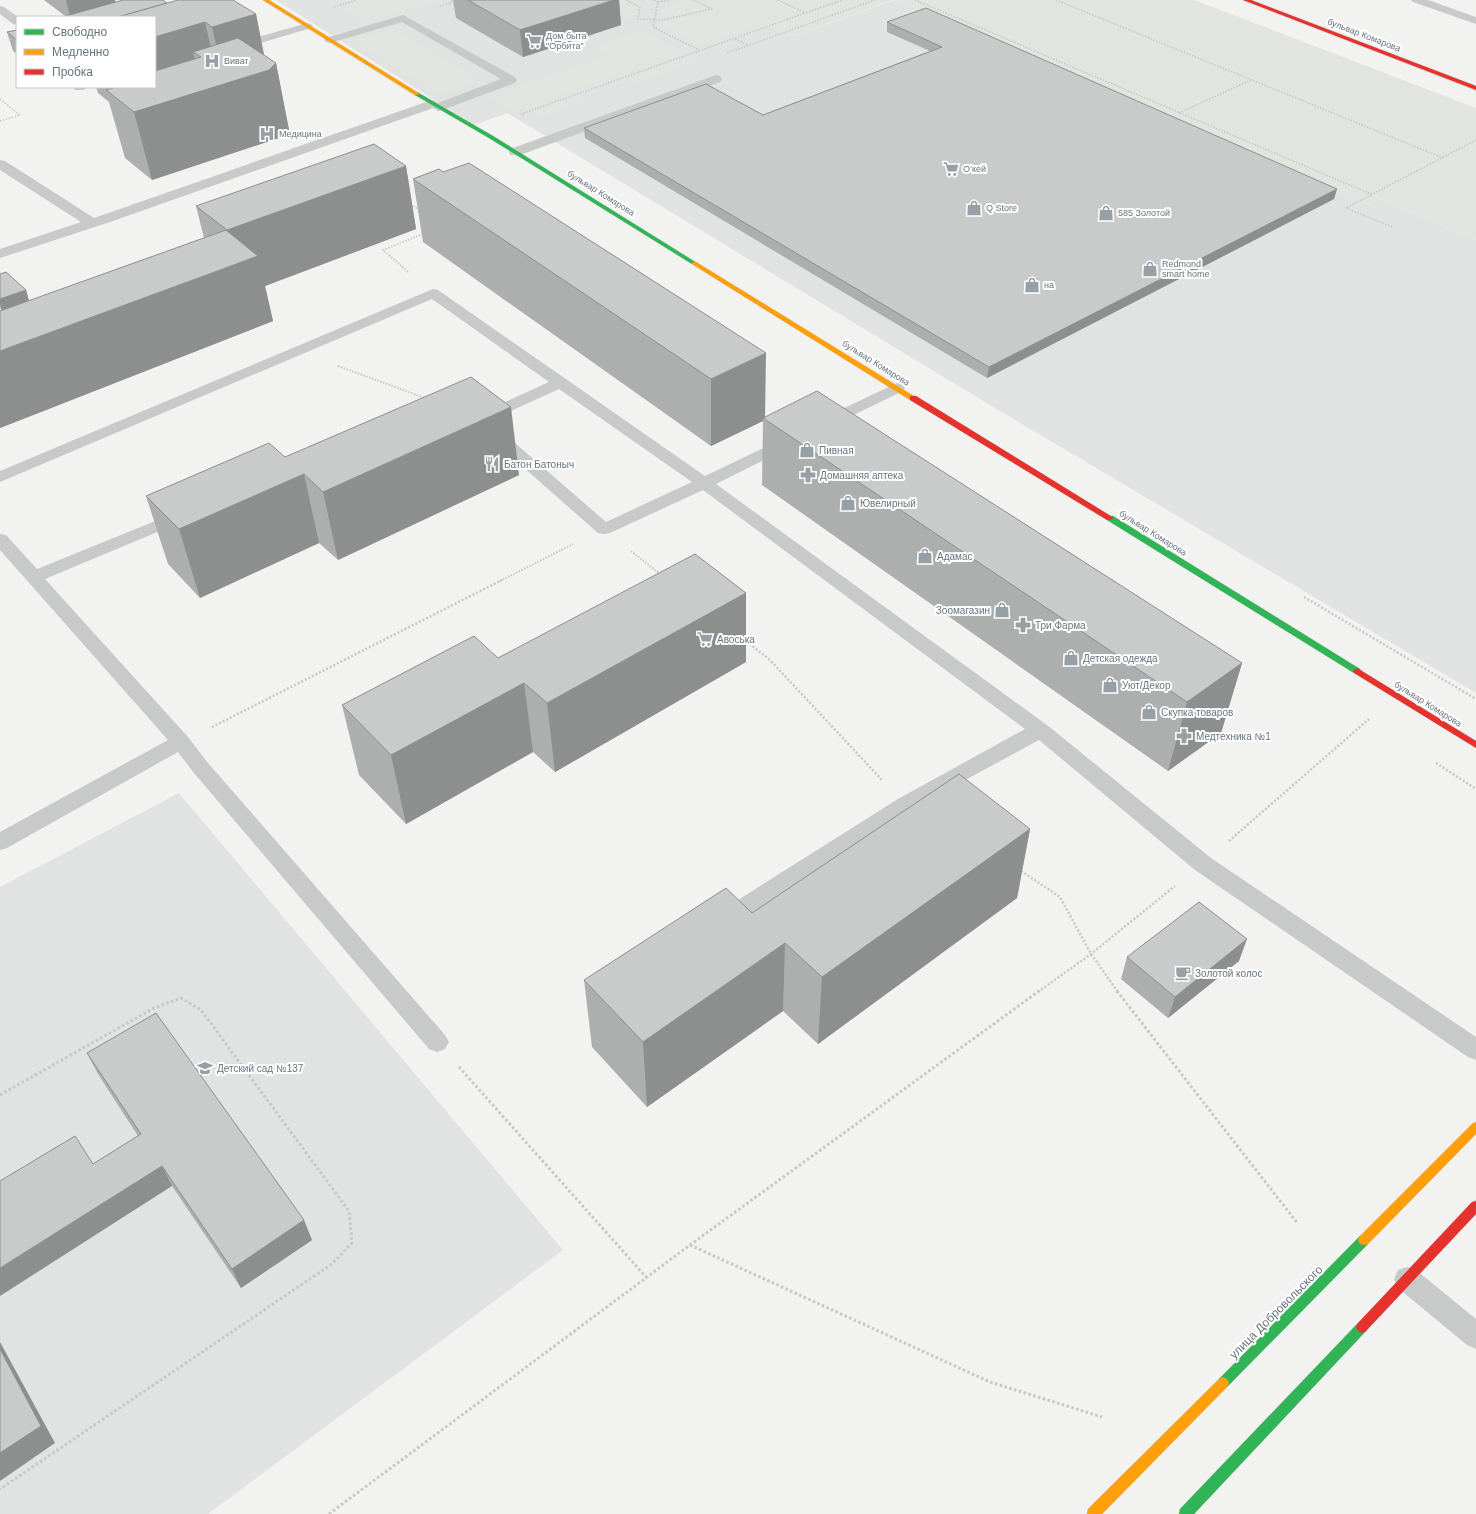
<svg xmlns="http://www.w3.org/2000/svg" width="1476" height="1514" viewBox="0 0 1476 1514" font-family="Helvetica,sans-serif">
  <rect width="100%" height="100%" fill="#f2f2f1"/>
  <!-- built -->
  <g fill="#e1e2e2">
    <polygon points="276,0 717,0 794,36 895,0 1368,205 1380,199 1476,240 1476,693 995,408 507,113 474,125"/>
    <polygon points="179,793 563,1250 208,1514 0,1514 0,887"/>
  </g>
  <!-- green -->
  <g fill="#e2e5df">
    <polygon points="364,0 443,0 364,23 339,8"/>
    <polygon points="684,0 705,9 662,18 664,7"/>
    <polygon points="700,0 893,0 794,36 766,23 701,46 661,26 661,22 720,10"/>
    <polygon points="895,0 1194,0 1476,108 1476,240 1380,199 1368,205"/>
    <polygon points="623,1 635,7 633,16 625,19 606,8 611,5"/>
    <polygon points="392,28 482,81 441,95 353,40"/>
    <polygon points="640,30 683,52 513,112 487,96 609,55 594,46"/>
    <polygon points="692,57 699,60 636,83 629,79"/>
    <polygon points="580,96 587,100 540,117 533,113"/>
  </g>
  <g fill="none" stroke-linecap="round" stroke-linejoin="round">
    <defs>
      <g id="fast">
        <polygon points="417,92 493,136 697,263 692,264 489,138 415,95 415,93"/>
        <polygon points="1107,516 1113,516 1360,669 1361,671 1360,673 1354,673 1107,520 1106,518"/>
        <polygon points="1364,1235 1368,1236 1370,1240 1368,1244 1227,1387 1223,1389 1219,1387 1217,1383 1219,1379 1360,1236"/>
        <polygon points="1362,1321 1366,1323 1368,1327 1366,1331 1194,1514 1179,1514 1180,1509 1358,1323"/>
      </g>
      <g id="slow">
        <polygon points="263,0 269,0 420,94 415,95"/>
        <polygon points="692,262 696,262 917,398 916,400 910,400 692,264"/>
        <polygon points="1476,1122 1476,1134 1368,1244 1364,1245 1360,1244 1358,1240 1360,1236 1472,1124"/>
        <polygon points="1223,1377 1227,1379 1229,1383 1227,1387 1102,1514 1087,1514 1088,1509 1219,1379"/>
      </g>
      <g id="jam">
        <polygon points="1243,0 1251,0 1476,86 1476,90"/>
        <polygon points="910,396 916,396 1114,518 1110,520 1107,520 910,400"/>
        <polygon points="1357,668 1476,741 1476,748 1354,673 1353,671"/>
        <polygon points="1476,1201 1476,1214 1366,1331 1362,1333 1358,1331 1356,1327 1358,1323 1472,1202"/>
      </g>
    </defs>
    <!-- fast casing -->
    <use href="#fast" stroke="#d0d0d1" stroke-width="1"/>
    <!-- slow casing -->
    <use href="#slow" stroke="#d0d0d1" stroke-width="1"/>
    <!-- jam casing -->
    <use href="#jam" stroke="#d0d0d1" stroke-width="1"/>
    <!-- path-far3 -->
    <g stroke="#c6c7c6" stroke-width="1.5" stroke-dasharray="1.5 1.5" stroke-linecap="butt">
      <polyline points="626,0 640,7 638,19 662,20 712,9 693,0"/>
      <polyline points="654,0 658,2 653,27 699,50"/>
      <polyline points="778,0 805,13"/>
      <polyline points="915,0 1373,195"/>
      <polyline points="1056,0 1443,158"/>
      <polyline points="658,2 670,0"/>
      <polyline points="440,6 450,3 453,0"/>
      <polyline points="334,7 357,0"/>
      <polyline points="735,39 748,45"/>
      <polyline points="727,53 875,0"/>
      <polyline points="0,99 20,115 0,121"/>
      <polyline points="1179,113 1251,80"/>
      <polyline points="524,116 521,114 842,0"/>
      <polyline points="411,204 420,211"/>
      <polyline points="1392,227 1346,208 1476,140"/>
      <polyline points="390,256 383,250 423,234"/>
    </g>
    <!-- path-far2 -->
    <g stroke="#c6c7c6" stroke-width="2" stroke-dasharray="1.5 1.5" stroke-linecap="butt">
      <polyline points="389,255 408,272"/>
      <polyline points="338,366 425,398"/>
      <polyline points="631,551 660,574"/>
      <polyline points="500,581 573,544"/>
    </g>
    <!-- path-far1 -->
    <g stroke="#c6c7c6" stroke-width="2.5" stroke-dasharray="2 2" stroke-linecap="butt">
      <polyline points="1304,597 1476,699"/>
      <polyline points="743,639 769,659 882,780"/>
      <polyline points="212,727 502,580"/>
      <polyline points="1436,763 1476,789"/>
      <polyline points="1229,841 1369,719"/>
      <polyline points="1021,871 1060,897 1091,954 1118,992"/>
      <polyline points="1038,992 1091,954 1175,886"/>
    </g>
    <!-- path -->
    <g stroke="#c6c7c6" stroke-width="3" stroke-dasharray="2.5 2.5" stroke-linecap="butt">
      <polyline points="1117,991 1298,1224"/>
      <polyline points="459,1067 646,1277"/>
      <polyline points="0,1095 154,1008 181,998 201,1010 349,1211 352,1243 332,1264 0,1489"/>
      <polyline points="690,1245 990,1382 1102,1417"/>
      <polyline points="329,1514 690,1245 1039,991"/>
    </g>
    <!-- lane -->
    <g fill="#c8c9c9" fill-rule="evenodd">
      <polygon points="1411,0 1428,0 1476,17 1476,24 1413,2"/>
      <polygon points="0,6 4,7 18,17 17,25 13,24 0,14"/>
      <polygon points="403,15 515,77 517,80 515,83 442,110 438,111 433,108 110,222 0,258 0,249 81,222 0,170 0,160 5,161 94,218 429,101 433,100 438,103 501,79 402,22 330,43 326,42 324,40 326,38"/>
      <polygon points="307,23 311,24 313,26 311,28 234,51 230,49 228,47 230,45"/>
      <polygon points="716,75 720,76 722,79 720,82 520,155 510,155 509,152 510,149"/>
      <polygon points="73,87 86,87 84,90 75,90"/>
      <polygon points="433,289 438,290 705,476 780,440 786,438 792,440 794,443 792,446 716,484 1047,725 1211,858 1476,1037 1476,1060 1468,1057 1195,870 1039,740 912,809 754,912 746,915 738,912 735,906 738,900 898,799 1025,729 703,490 610,533 604,534 598,533 489,437 487,434 489,431 495,429 501,431 606,522 692,482 559,389 491,420 485,422 479,420 477,417 479,414 549,382 432,299 0,482 0,471"/>
      <polygon points="897,383 903,385 905,388 903,391 831,426 825,428 819,426 817,423 819,420"/>
      <polygon points="180,511 186,512 189,516 186,520 45,579 188,737 208,763 445,1035 449,1042 445,1049 437,1052 429,1049 194,773 178,752 7,848 0,850 0,832 168,740 0,550 0,534 6,535 37,569"/>
      <polygon points="1407,1267 1416,1270 1476,1319 1476,1349 1467,1345 1398,1288 1394,1279 1398,1270"/>
    </g>
    <!-- fast -->
    <use href="#fast" fill="#30b455" fill-rule="evenodd"/>
    <!-- slow -->
    <use href="#slow" fill="#ff9f0a" fill-rule="evenodd"/>
    <!-- jam -->
    <use href="#jam" fill="#e5322d" fill-rule="evenodd"/>
  </g>
  <!-- wall -->
  <g fill="#adafaf">
    <polygon points="44,0 115,0 115,2 167,3 256,14 264,56 276,63 289,130 282,137 152,180 125,158 109,102 98,93 96,87 155,87 155,17 65,16"/>
    <polygon points="453,0 619,0 621,25 523,57 456,18"/>
    <polygon points="887,22 1337,189 1334,199 987,378 585,138 584,128 763,115 930,51 887,32"/>
    <polygon points="17,30 17,54 13,51 7,32"/>
    <polygon points="406,166 416,229 265,286 273,321 0,428 0,311 2,311 0,308 0,274 26,290 29,301 204,238 196,206"/>
    <polygon points="439,169 765,416 1242,663 1221,733 1168,771 762,485 763,421 711,446 423,242 413,179"/>
    <polygon points="285,457 519,475 338,560 319,543 200,598 168,564 146,496"/>
    <polygon points="746,593 746,662 555,772 533,752 406,824 359,775 342,705 498,658"/>
    <polygon points="1030,829 1017,898 818,1044 783,1011 647,1107 592,1047 584,980 752,913"/>
    <polygon points="1127,957 1239,961 1168,1018 1121,979"/>
    <polygon points="87,1053 312,1240 241,1288 172,1186 93,1164 138,1136 98,1074"/>
  </g>
  <!-- shaded-wall -->
  <g fill="#8d8e8e" fill-rule="evenodd">
    <polygon points="66,0 115,0 116,4 70,17"/>
    <polygon points="614,0 619,0 621,25 523,57 520,30"/>
    <path d="M256,14l11,56 9,-7 13,67 -7,7 -130,43 -18,-68 21,-25v-63l50,-2 14,63 6,-2 -13,-56zM193,52l8,5 2,33z"/>
    <polygon points="406,166 416,229 265,286 273,321 0,428 0,351 227,230"/>
    <polygon points="1337,189 1334,199 987,378 989,367"/>
    <polygon points="26,290 29,301 2,311 0,304 0,299"/>
    <polygon points="766,353 765,419 763,418 763,421 711,446 711,379"/>
    <polygon points="511,407 519,475 338,560 323,492"/>
    <polygon points="304,474 319,543 200,598 179,529"/>
    <polygon points="746,593 746,662 555,772 547,703"/>
    <polygon points="1242,663 1221,733 1168,771 1187,702"/>
    <polygon points="524,683 533,752 406,824 391,755"/>
    <polygon points="1030,829 1017,898 818,1044 822,977"/>
    <polygon points="1247,939 1239,961 1168,1018 1175,997"/>
    <polygon points="785,943 783,1011 647,1107 643,1042"/>
    <polygon points="162,1166 172,1186 0,1296 0,1268"/>
    <polygon points="304,1220 312,1240 241,1288 232,1269"/>
    <polygon points="0,1342 55,1443 0,1481"/>
  </g>
  <!-- building -->
  <g fill="#c9cbcb" stroke="#8d8e8e">
    <polygon points="123,0 163,0 167,3 118,17 62,17"/>
    <polygon points="178,0 233,0 256,14 212,27 205,22 155,37 155,17 118,17"/>
    <polygon points="468,0 614,0 520,30"/>
    <polygon points="926,8 1337,189 989,367 584,128 706,84 763,115 942,47 887,22"/>
    <polygon points="17,30 17,40 7,32"/>
    <polygon points="238,38 276,63 269,70 134,112 106,90 116,87 155,87 155,71 201,57 193,52"/>
    <polygon points="374,144 406,166 227,230 196,206"/>
    <polygon points="469,163 766,353 711,379 413,179 439,169 443,172"/>
    <polygon points="226,230 258,256 0,351 0,311"/>
    <polygon points="6,272 26,290 0,299 0,274"/>
    <polygon points="471,377 511,407 323,492 304,474 179,529 146,496 269,443 285,457"/>
    <polygon points="817,391 1242,663 1187,702 763,418"/>
    <polygon points="695,554 746,593 547,703 524,683 391,755 342,705 474,636 498,658"/>
    <polygon points="959,774 1030,829 822,977 785,943 643,1042 584,980 726,888 752,913"/>
    <polygon points="1199,902 1247,939 1175,997 1127,957"/>
    <polygon points="156,1013 304,1220 232,1269 162,1166 0,1268 0,1181 75,1136 93,1164 141,1134 87,1053"/>
    <polygon points="0,1349 41,1426 0,1453"/>
  </g>
  <!-- icons -->
  <defs>
    <symbol id="supermarket-bare" viewBox="-9 -9 18 18"><path d="M-6-5.5h2.5l.6 2H6L4.5 2H-2.5L-4.4-4H-6ZM-1.5 3.2a1.3 1.3 0 1 0 .1 0ZM3 3.2a1.3 1.3 0 1 0 .1 0Z" fill="#97a0a6" stroke="#fff" stroke-width="2.5" paint-order="stroke"/></symbol>
    <symbol id="hospital-bare" viewBox="-9 -9 18 18"><path d="M-5-5h3v3.5h4V-5h3V5h-3V1.5h-4V5h-3Z" fill="#97a0a6" stroke="#fff" stroke-width="2.5" paint-order="stroke"/></symbol>
    <symbol id="shop-bare" viewBox="-9 -9 18 18"><path d="M-5-2.5h2.3a2.7 3.5 0 0 1 5.4 0H5L5.5 6h-11ZM-1.5-2.5h3a1.5 2.3 0 0 0-3 0Z" fill="#97a0a6" stroke="#fff" stroke-width="2.5" paint-order="stroke"/></symbol>
    <symbol id="restaurant-bare" viewBox="-9 -9 18 18"><path d="M-5-6h1v4h1v-4h1v4h1v-4h1v5L-1.5 .5V6h-2V.5L-5-1ZM5-6V6H3V1.5H1.5Q1.5-4 5-6Z" fill="#97a0a6" stroke="#fff" stroke-width="2.5" paint-order="stroke"/></symbol>
    <symbol id="pharmacy-bare" viewBox="-9 -9 18 18"><path d="M-2-6h4v4h4v4h-4v4h-4v-4h-4v-4h4Z" fill="#97a0a6" stroke="#fff" stroke-width="2.5" paint-order="stroke"/></symbol>
    <symbol id="cafe-bare" viewBox="-9 -9 18 18"><path d="M-5.5-4.5H6V0H3Q3 3.5 0 3.5H-2.5Q-5.5 3.5-5.5 0ZM3-3.2v2h1.7v-2ZM-6 4.5H4V6H-6Z" fill="#97a0a6" stroke="#fff" stroke-width="2.5" paint-order="stroke"/></symbol>
    <symbol id="school-bare" viewBox="-9 -9 18 18"><path d="M0-5L7-2L0 1L-7-2ZM-4 1L0 2.5L4 1V4Q0 6-4 4Z" fill="#97a0a6" stroke="#fff" stroke-width="2.5" paint-order="stroke"/></symbol>
  </defs>
  <g fill-rule="evenodd">
    <use href="#supermarket-bare" x="523" y="30" width="22" height="22"/>
    <use href="#hospital-bare" x="201" y="50" width="22" height="22"/>
    <use href="#hospital-bare" x="256" y="123" width="22" height="22"/>
    <use href="#supermarket-bare" x="940" y="158" width="22" height="22"/>
    <use href="#shop-bare" x="963" y="197" width="22" height="22"/>
    <use href="#shop-bare" x="1095" y="202" width="22" height="22"/>
    <use href="#shop-bare" x="1139" y="258" width="22" height="22"/>
    <use href="#shop-bare" x="1021" y="274" width="22" height="22"/>
    <use href="#shop-bare" x="796" y="439" width="22" height="22"/>
    <use href="#restaurant-bare" x="481" y="453" width="22" height="22"/>
    <use href="#pharmacy-bare" x="797" y="464" width="22" height="22"/>
    <use href="#shop-bare" x="837" y="492" width="22" height="22"/>
    <use href="#shop-bare" x="914" y="545" width="22" height="22"/>
    <use href="#shop-bare" x="991" y="599" width="22" height="22"/>
    <use href="#pharmacy-bare" x="1012" y="614" width="22" height="22"/>
    <use href="#supermarket-bare" x="694" y="628" width="22" height="22"/>
    <use href="#shop-bare" x="1060" y="647" width="22" height="22"/>
    <use href="#shop-bare" x="1099" y="674" width="22" height="22"/>
    <use href="#shop-bare" x="1138" y="701" width="22" height="22"/>
    <use href="#pharmacy-bare" x="1173" y="725" width="22" height="22"/>
    <use href="#cafe-bare" x="1172" y="962" width="22" height="22"/>
    <use href="#school-bare" x="194" y="1057" width="22" height="22"/>
  </g>
  <g text-anchor="middle" dominant-baseline="central" stroke-width="4" stroke-linejoin="round" paint-order="stroke">
    <!-- far-street labels -->
    <g font-size="9" fill="#66747d" stroke="#fff">
      <text transform="translate(1364 35) rotate(21)">бульвар Комарова</text>
      <text transform="translate(601 193) rotate(32)">бульвар Комарова</text>
      <text transform="translate(876 363) rotate(32)">бульвар Комарова</text>
      <text transform="translate(1153 533) rotate(32)">бульвар Комарова</text>
      <text transform="translate(1428 704) rotate(32)">бульвар Комарова</text>
    </g>
    <!-- far-poi labels -->
    <g font-size="9" fill="#66747d" stroke="#fff" text-anchor="start">
      <text x="546" y="36">Дом быта<tspan x="546" dy="10">"Орбита"</tspan></text>
      <text x="224" y="61">Виват</text>
      <text x="279" y="134">Медицина</text>
      <text x="963" y="169">О’кей</text>
      <text x="986" y="208">Q Store</text>
      <text x="1118" y="213">585 Золотой</text>
      <text x="1162" y="264">Redmond<tspan x="1162" dy="10">smart home</tspan></text>
      <text x="1044" y="285">на</text>
    </g>
    <!-- poi labels -->
    <g font-size="10" fill="#66747d" stroke="#fff" text-anchor="start">
      <text x="819" y="450">Пивная</text>
      <text x="504" y="464">Батон Батоныч</text>
      <text x="820" y="475">Домашняя аптека</text>
      <text x="860" y="503">Ювелирный</text>
      <text x="937" y="556">Адамас</text>
      <text x="990" y="610" text-anchor="end">Зоомагазин</text>
      <text x="1035" y="625">Три Фарма</text>
      <text x="717" y="639">Авоська</text>
      <text x="1083" y="658">Детская одежда</text>
      <text x="1122" y="685">Уют/Декор</text>
      <text x="1161" y="712">Скупка товаров</text>
      <text x="1196" y="736">Медтехника №1</text>
      <text x="1195" y="973">Золотой колос</text>
      <text x="217" y="1068">Детский сад №137</text>
    </g>
    <!-- near-street labels -->
    <g font-size="12" fill="#66747d" stroke="#fff">
      <text transform="translate(1276 1312) rotate(-45)">улица Добровольского</text>
    </g>
  </g>
  <!-- legend -->
  <rect x="16" y="16" width="140" height="72" fill="#ffffff" stroke="#c2c7cb"/>
  <rect x="24" y="29" width="20" height="6" fill="#30b455" stroke="#c2c7cb"/>
  <text x="52" y="36" font-size="12" fill="#66747d">Свободно</text>
  <rect x="24" y="49" width="20" height="6" fill="#ff9f0a" stroke="#c2c7cb"/>
  <text x="52" y="56" font-size="12" fill="#66747d">Медленно</text>
  <rect x="24" y="69" width="20" height="6" fill="#e5322d" stroke="#c2c7cb"/>
  <text x="52" y="76" font-size="12" fill="#66747d">Пробка</text>
</svg>
